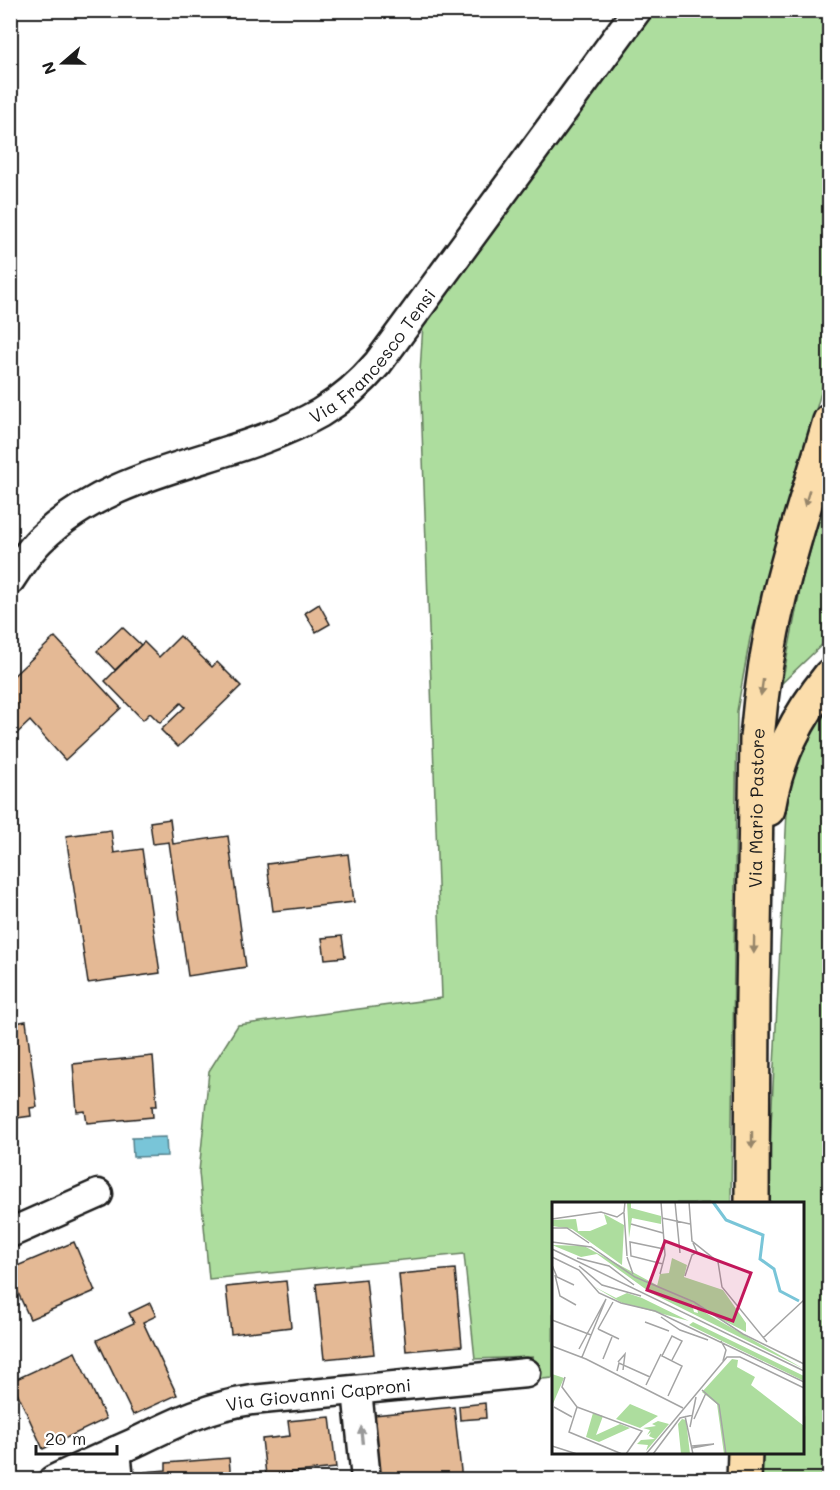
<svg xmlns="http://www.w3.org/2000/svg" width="840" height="1490" viewBox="0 0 840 1490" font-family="Mali,sans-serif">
  <rect width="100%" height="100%" fill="#fff"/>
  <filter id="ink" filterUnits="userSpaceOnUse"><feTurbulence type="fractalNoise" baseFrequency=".0167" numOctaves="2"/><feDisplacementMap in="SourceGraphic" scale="12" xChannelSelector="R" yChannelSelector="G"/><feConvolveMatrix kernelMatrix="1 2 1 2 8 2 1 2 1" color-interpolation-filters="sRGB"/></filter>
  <g filter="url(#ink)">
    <!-- green -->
    <g fill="#addd9e" stroke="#647c5d" stroke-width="1.5">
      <polygon points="637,11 829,11 829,365 750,638 737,711 731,1203 554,1204 553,1378 531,1380 533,1357 475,1359 464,1254 209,1279 199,1172 209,1071 238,1025 442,998 420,372 423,324"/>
      <polygon points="829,485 829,638 782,683 802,580"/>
      <polygon points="829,702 829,1426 824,1479 759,1480 760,1453 802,1452 802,1204 768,1203 769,1164 788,792 797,749"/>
    </g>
    <!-- water -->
    <polygon fill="#79c5d8" stroke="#54818d" stroke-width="1.5" points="166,1137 167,1156 133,1157 132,1138"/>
    <!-- building -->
    <g fill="#e4b995" stroke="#1c1c1c" stroke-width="1.5">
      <polygon points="319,604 330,624 316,632 305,613"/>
      <polygon points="122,627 141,645 115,670 97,651"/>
      <polygon points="180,636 212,667 217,662 241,686 178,747 161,730 185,707 181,703 160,723 150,713 143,720 105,681 144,642 159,657"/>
      <polygon points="55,637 121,708 65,760 30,721 10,740 10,679"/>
      <polygon points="170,819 173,844 228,836 246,967 188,976 169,842 153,844 150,822"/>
      <polygon points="111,830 114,853 142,849 160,973 88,983 66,836"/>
      <polygon points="348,854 354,902 273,911 267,864"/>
      <polygon points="342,936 345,957 325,959 322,938"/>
      <polygon points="26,1021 37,1107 30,1108 31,1116 10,1119 10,1024"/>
      <polygon points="153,1056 157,1106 152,1106 153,1117 87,1123 85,1111 77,1112 73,1064"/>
      <polygon points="74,1242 95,1291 30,1319 10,1275 10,1269"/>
      <polygon points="455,1269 462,1346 406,1351 399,1274"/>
      <polygon points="366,1279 374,1354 324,1359 316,1284"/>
      <polygon points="286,1281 291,1327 231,1334 226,1287"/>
      <polygon points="150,1303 156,1316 143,1322 177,1395 133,1415 97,1340 134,1323 129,1313"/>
      <polygon points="75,1352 106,1419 43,1449 12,1381"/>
      <polygon points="485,1403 486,1418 460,1420 459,1406"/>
      <polygon points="454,1407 462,1480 381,1480 374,1415"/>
      <polygon points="330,1417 336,1468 266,1475 262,1439 290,1436 288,1421"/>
      <polygon points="229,1458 231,1480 145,1480 145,1472 166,1470 166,1463"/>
    </g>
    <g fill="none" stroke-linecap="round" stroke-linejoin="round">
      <defs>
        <g id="street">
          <path id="s1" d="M10,580c9,-14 19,-29 30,-40 78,-76 190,-76 280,-127 23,-14 41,-30 58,-50l259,-353"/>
          <polyline points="10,1233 98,1194"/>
          <polyline points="357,1390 366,1480"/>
          <polyline points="116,1451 119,1480"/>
          <path id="s2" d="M53,1480c27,-13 54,-25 81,-37 39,-19 74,-37 118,-43l274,-27"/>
        </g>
        <g id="highway">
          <path d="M768,809c9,-53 29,-92 62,-133"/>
          <path id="s3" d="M752,1204l1,-206 4,-260c4,-47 11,-94 22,-140 14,-60 34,-118 51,-177"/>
          <polyline points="744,1480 745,1452"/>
        </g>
      </defs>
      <!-- street casing -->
      <use href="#street" stroke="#1c1c1c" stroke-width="33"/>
      <!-- highway casing -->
      <use href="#highway" stroke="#1c1c1c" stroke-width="38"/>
      <!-- street -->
      <use href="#street" stroke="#fff" stroke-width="28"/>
      <!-- highway -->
      <use href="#highway" stroke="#fbddab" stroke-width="33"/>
    </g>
    <!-- one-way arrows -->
    <defs><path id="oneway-solid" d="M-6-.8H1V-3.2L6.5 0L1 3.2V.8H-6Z" transform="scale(1.5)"/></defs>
    <g fill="#97866b">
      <use href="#oneway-solid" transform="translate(807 498) rotate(106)"/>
      <use href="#oneway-solid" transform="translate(762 687) rotate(98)"/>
      <use href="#oneway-solid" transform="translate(754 945) rotate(91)"/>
      <use href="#oneway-solid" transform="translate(752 1140) rotate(90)"/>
    </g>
    <use fill="#999" href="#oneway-solid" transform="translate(362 1435) rotate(-96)"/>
  </g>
  <g text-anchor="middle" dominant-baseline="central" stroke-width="4.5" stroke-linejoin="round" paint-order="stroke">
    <!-- street labels -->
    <g font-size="18" fill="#1c1c1c" stroke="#fff">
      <text stroke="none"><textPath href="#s1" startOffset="438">Via Francesco Tensi</textPath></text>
      <text stroke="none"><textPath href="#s3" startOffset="396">Via Mario Pastore</textPath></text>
      <text stroke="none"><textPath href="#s2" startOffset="282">Via Giovanni Caproni</textPath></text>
    </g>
  </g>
  <!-- overview -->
  <g transform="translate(552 1202)">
    <rect width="252" height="252" fill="#fff"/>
    <path d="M75,0h4v6l30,8v8l-29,-6 -3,20zM52,12l20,11 -2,40 -50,-36 -20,-3v-6l24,-1 2,12h12l17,-7zM0,43l32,1 108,58 2,8 4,1 -1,-5 107,61 -153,-76 -54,-39 -16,3zM120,56l15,7 -3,12 39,13 23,33v9l-89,-46 3,-12 9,-1zM41,84l23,12 11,-5 15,5 47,23 -67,-18zM141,120l111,54v5l-115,-56zM180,157l6,1 -1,7 18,10 -4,8 53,41v28h-80l-7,-50 -15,-12zM0,172l12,4 -12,28zM78,202l28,12 -18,12 -24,-9zM41,211l10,3 -7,19 24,-11 10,4 -31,14 -13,-5zM130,217l4,1 4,34h-9l-3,-30zM106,219l11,3 -23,27 2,-6 -11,-1 4,-4 14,-1 -6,-3 2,-4 -4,3 3,-5 -7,-2 13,-2 -4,-2z" fill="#addd9e"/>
    <path fill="none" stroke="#79c5d8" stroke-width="3" d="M161,0l13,18 37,15 -3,24 14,10 6,22 19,10"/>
    <path fill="none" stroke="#a4a4a4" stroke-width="1.5" d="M123,0l5,51M137,0l3,39 26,21 4,25 45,55M72,11l3,43M110,16l28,6M0,17l49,-7 16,5 7,-5 1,-10M79,22l32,9M0,26h15l22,15M0,40l39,5 44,30 59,25 49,32 61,30M0,47l252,122M0,55l27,13 20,23 22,10 34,8 149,71M75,55l6,17M25,56l32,8 25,19M111,62l-32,-8 -1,-14 34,7M0,63l5,12 17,8M27,64l23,19 39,11M108,72l5,-19 -4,-53M3,73l5,21 16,9M133,74l7,-21 5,-3 -4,-9M109,115l19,13 28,10M0,118l39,15M93,120l24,9M46,127l15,-27M46,127l21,10M211,136l41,-38M169,139l5,9 -3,11M0,144l34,13 97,49M27,147l27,-50 -24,58M51,157l9,-22M66,160l7,-8 -2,16M65,169l2,-8 31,14M13,175l-3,10 15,20M94,183l15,-31M150,188l17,15 7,49M116,194l14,-30 -20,-10 10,-20 10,5 -10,19M2,205l18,10M133,214l8,38M142,217l12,-26M138,225l6,-30M0,244l25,8M140,244l22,-2 -22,4M70,252l-53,-22 8,-25 65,24 -16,23M94,252l81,-97h13l64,31M101,252l27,-36 13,-3"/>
    <path fill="#c2185b" fill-opacity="0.15" stroke="#c2185b" stroke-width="3" d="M113,39l86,32 -18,48 -86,-31z"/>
    <rect width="252" height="252" fill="none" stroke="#1c1c1c" stroke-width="3"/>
  </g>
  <!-- margin -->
  <rect width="840" height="1490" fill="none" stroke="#fff" stroke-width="36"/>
  <rect x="18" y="18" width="804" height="1454" fill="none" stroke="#1c1c1c" stroke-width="2" filter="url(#ink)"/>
  <!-- north arrow -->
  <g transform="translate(63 63) rotate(250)" stroke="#ffffff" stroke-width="4.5" paint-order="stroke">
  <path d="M0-4.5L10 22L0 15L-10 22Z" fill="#1c1c1c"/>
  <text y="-9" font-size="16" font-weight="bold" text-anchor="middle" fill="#1c1c1c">N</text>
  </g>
  <!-- scale -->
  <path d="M36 1445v9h81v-9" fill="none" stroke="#1c1c1c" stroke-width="3"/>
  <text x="45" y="1445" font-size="18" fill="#1c1c1c" stroke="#ffffff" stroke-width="4.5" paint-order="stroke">20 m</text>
</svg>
